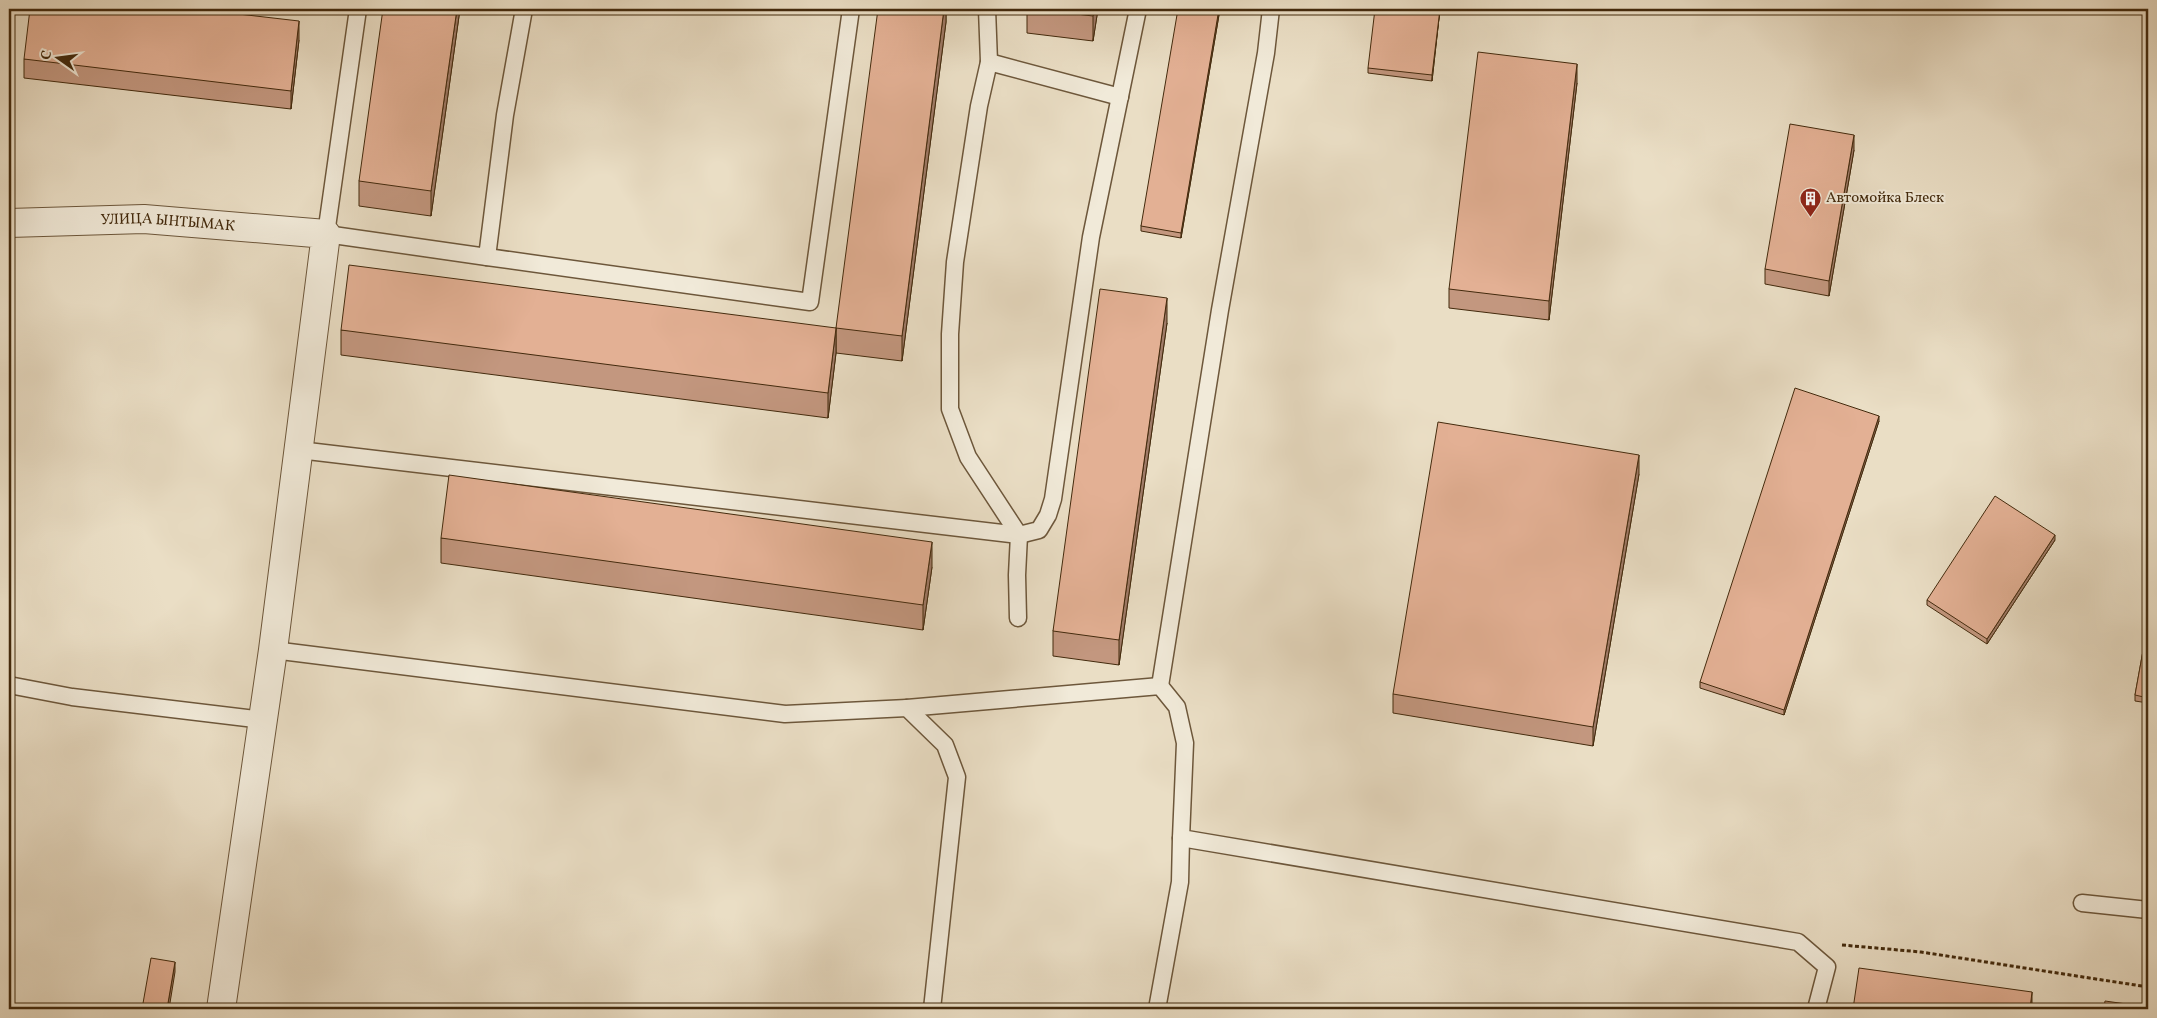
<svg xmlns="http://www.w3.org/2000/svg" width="2157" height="1018" viewBox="0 0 2157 1018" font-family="Vollkorn,serif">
  <rect width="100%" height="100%" fill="#eadec5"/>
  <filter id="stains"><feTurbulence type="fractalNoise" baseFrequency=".004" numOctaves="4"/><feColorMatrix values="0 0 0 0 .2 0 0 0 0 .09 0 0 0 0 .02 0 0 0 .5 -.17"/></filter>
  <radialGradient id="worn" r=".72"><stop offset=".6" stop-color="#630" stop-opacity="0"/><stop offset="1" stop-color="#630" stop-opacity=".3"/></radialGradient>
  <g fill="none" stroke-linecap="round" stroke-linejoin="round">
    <defs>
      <g id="lane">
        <polyline points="358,9 326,234 487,257 505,115 524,9"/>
        <polyline points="987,9 989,62 979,106 955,262 950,334 950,409 968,457 1019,535 1017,575 1018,618"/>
        <polyline points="989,62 1120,97"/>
        <polyline points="487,257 810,302 851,9"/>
        <polyline points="299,450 1019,535 1039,530 1048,515 1053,499 1091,237 1138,9"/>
        <polyline points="273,650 785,714 907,708 945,745 957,777 932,1009"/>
        <polyline points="9,685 72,697 263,720"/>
        <polyline points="1160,686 1220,310 1266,53 1271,9"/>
        <polyline points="907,708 1160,686 1177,707 1185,743 1181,838 1798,942 1827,967 1816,1009"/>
        <polyline points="2082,903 2148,910"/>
        <polyline points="1157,1009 1180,882 1181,838"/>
      </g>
      <g id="street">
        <path id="s1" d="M9,223l135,-4 182,15 -53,416 -52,359"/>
      </g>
    </defs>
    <!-- lane casing -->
    <use href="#lane" stroke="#6d573b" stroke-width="19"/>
    <!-- street casing -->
    <use href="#street" stroke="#6d573b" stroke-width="30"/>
    <!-- path -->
    <polyline stroke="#432a0d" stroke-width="3" stroke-dasharray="4 2.5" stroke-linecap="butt" points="1842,945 1921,952 2148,987"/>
    <!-- lane -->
    <use href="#lane" stroke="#f1ead9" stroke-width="16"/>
    <!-- street -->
    <use href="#street" stroke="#f1ead9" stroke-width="28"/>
  </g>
  <!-- wall -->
  <g fill="#c3977f" stroke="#432a0d">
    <polygon points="460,9 431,216 359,206 359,181"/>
    <polygon points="946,9 946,22 902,361 836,353 836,328"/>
    <polygon points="1027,9 1098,9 1093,41 1027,33"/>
    <polygon points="1220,9 1181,238 1141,231 1141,226"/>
    <polygon points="1440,9 1432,81 1368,73 1368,68"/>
    <polygon points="299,40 291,109 24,78 24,59"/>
    <polygon points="1577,83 1549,320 1449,308 1449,289"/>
    <polygon points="1854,150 1829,296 1765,284 1765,269"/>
    <polygon points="1167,323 1119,665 1053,656 1053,631"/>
    <polygon points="341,330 836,353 828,418 341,355"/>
    <polygon points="1879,421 1784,715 1700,688 1700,682"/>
    <polygon points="1639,474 1593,746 1393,713 1393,694"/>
    <polygon points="441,538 932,567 923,630 441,563"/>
    <polygon points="2055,540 1987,644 1927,605 1927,600"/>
    <polygon points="2148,623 2148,703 2135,701 2135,695"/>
  </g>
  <!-- shaded-wall -->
  <g fill="#9f7b68" stroke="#432a0d">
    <polygon points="457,9 460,9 431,216 431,191"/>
    <polygon points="944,9 946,9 946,22 902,361 902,336"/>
    <polygon points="1094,9 1098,9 1093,41 1093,16"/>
    <polygon points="1219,9 1220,9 1181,238 1181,233"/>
    <polygon points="1440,9 1432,81 1432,75"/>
    <polygon points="299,21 299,40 291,109 291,91"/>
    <polygon points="1577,64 1577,83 1549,320 1549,301"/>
    <polygon points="1854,135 1854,150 1829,296 1829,281"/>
    <polygon points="1167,298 1167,323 1119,665 1119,640"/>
    <polygon points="836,328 836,353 828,418 828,393"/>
    <polygon points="1879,416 1879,421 1784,715 1784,710"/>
    <polygon points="1639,455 1639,474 1593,746 1593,727"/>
    <polygon points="2055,535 2055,540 1987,644 1987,639"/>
    <polygon points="932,542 932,567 923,630 923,605"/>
    <polygon points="175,962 175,972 169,1009 167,1009"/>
    <polygon points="2032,992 2032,1003 2031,1009 2030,1009"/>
  </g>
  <!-- building -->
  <g fill="#e3b094" stroke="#432a0d">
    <polygon points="30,9 195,9 299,21 291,91 24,59"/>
    <polygon points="383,9 457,9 431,191 359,181"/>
    <polygon points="878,9 944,9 902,336 836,328"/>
    <polygon points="1035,9 1094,9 1093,16"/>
    <polygon points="1178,9 1219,9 1181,233 1141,226"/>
    <polygon points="1375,9 1440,9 1432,75 1368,68"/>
    <polygon points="1478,52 1577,64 1549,301 1449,289"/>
    <polygon points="1790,124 1854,135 1829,281 1765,269"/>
    <polygon points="349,265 836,328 828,393 341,330"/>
    <polygon points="1100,289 1167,298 1119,640 1053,631"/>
    <polygon points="1795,388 1879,416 1784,710 1700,682"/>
    <polygon points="1438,422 1639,455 1593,727 1393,694"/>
    <polygon points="449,475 932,542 923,605 441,538"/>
    <polygon points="1995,496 2055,535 1987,639 1927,600"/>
    <polygon points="2148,623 2148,698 2135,695"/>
    <polygon points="151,958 175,962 167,1009 142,1009"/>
    <polygon points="1859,968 2032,992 2030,1009 1853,1009"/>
    <polygon points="2105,1001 2148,1007 2148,1009 2104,1009"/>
  </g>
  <!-- icons -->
  <defs>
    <symbol id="building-pin" viewBox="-11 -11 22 30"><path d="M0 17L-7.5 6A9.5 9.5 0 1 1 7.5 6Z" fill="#8f2418" stroke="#f1ead9"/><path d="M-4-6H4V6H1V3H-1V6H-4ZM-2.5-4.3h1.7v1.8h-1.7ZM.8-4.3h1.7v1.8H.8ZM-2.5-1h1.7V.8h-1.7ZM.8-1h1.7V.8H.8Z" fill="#fff"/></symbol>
  </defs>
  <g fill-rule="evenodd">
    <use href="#building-pin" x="1798" y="186" width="25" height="34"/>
  </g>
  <g text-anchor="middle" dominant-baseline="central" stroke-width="4" stroke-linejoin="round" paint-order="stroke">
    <!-- poi labels -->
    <g font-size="15" fill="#432a0d" stroke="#f1ead9" text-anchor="start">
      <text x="1826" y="198">Автомойка Блеск</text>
    </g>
    <!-- street labels -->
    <g font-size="15" fill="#432a0d" stroke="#f1ead9">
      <text stroke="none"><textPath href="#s1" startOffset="159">УЛИЦА ЫНТЫМАК</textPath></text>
    </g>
  </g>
  <!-- margin -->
  <rect width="2157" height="1018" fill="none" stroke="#eadec5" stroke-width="30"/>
  <rect x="10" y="10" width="2137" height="998" fill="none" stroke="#432a0d" stroke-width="2.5"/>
  <rect x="15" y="15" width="2127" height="988" fill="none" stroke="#432a0d"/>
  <!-- north arrow -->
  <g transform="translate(58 58) rotate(284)" stroke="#f1ead9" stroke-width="4" paint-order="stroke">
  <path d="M0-4L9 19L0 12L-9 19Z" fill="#432a0d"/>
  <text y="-8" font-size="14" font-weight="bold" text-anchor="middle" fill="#432a0d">С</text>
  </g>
  <rect width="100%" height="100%" filter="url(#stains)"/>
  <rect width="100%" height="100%" fill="url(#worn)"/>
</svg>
